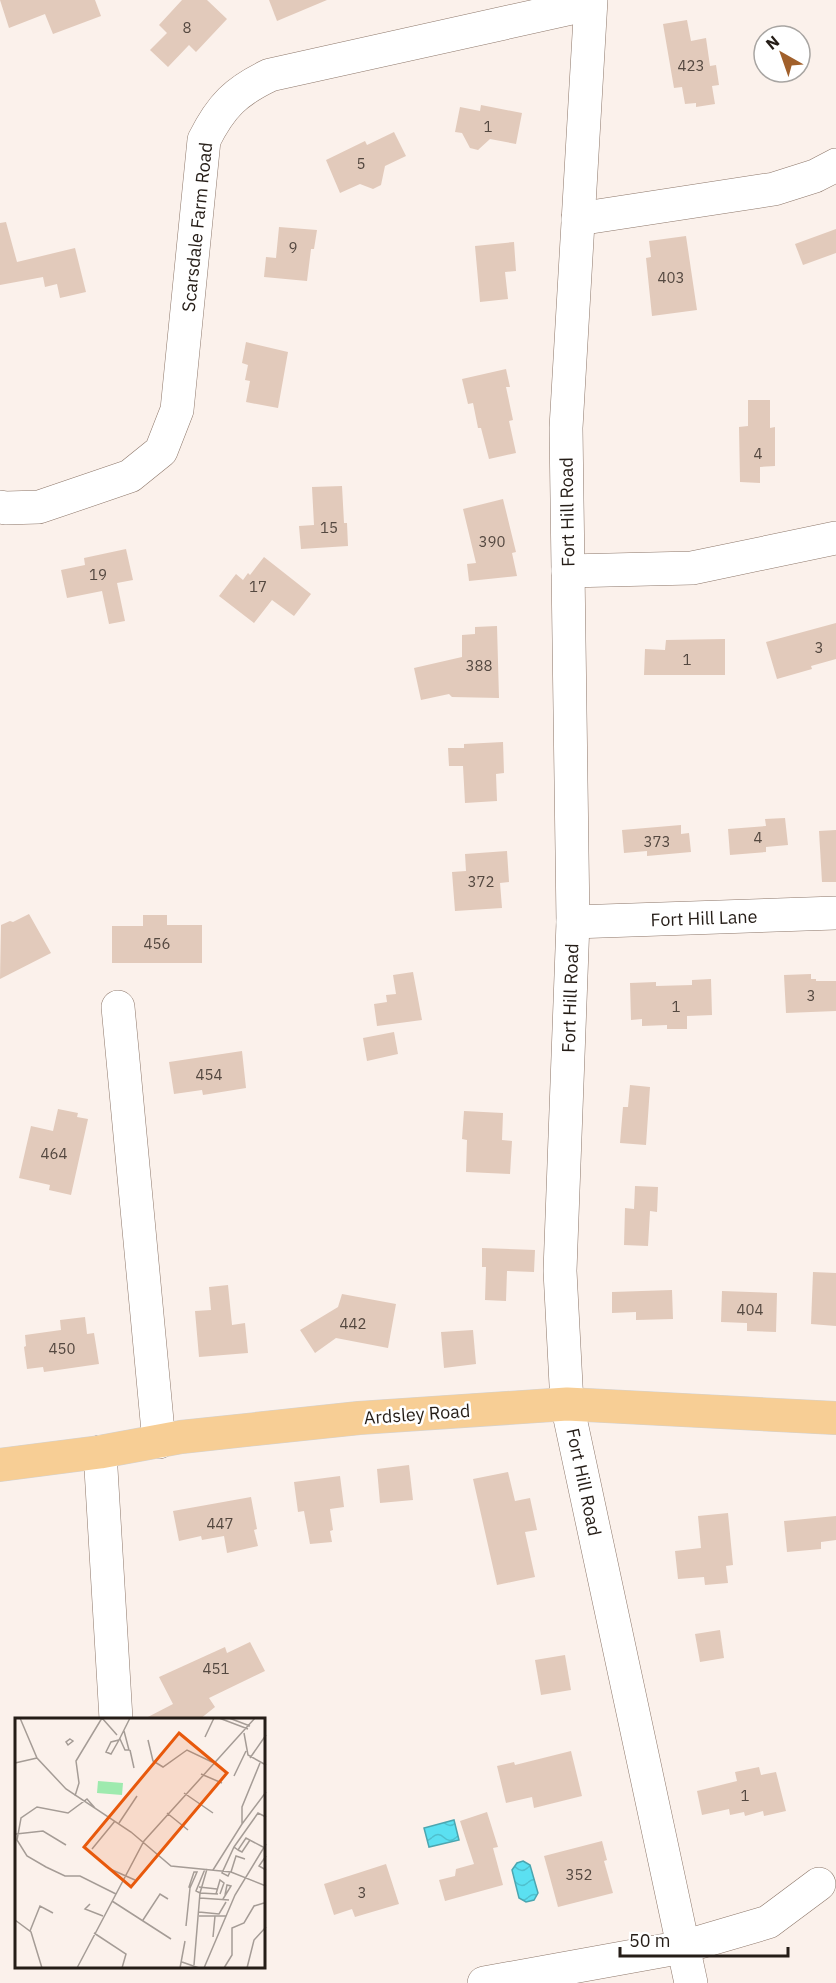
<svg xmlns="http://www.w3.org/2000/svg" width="836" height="1983" viewBox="0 0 836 1983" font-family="'IBM Plex Sans',sans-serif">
  <defs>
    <pattern id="water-waves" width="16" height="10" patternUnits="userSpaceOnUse" patternTransform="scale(1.5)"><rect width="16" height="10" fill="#5be0f1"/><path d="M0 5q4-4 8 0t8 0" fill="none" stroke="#4fc0ce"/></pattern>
  </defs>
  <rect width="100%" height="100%" fill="#fbf1eb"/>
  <!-- water -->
  <g fill="url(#water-waves)" stroke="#4ba6b0" stroke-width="1.5">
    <polygon points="454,1820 459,1840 429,1847 424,1828"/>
    <polygon points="523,1861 530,1865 538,1893 534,1900 526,1902 519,1898 512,1870 517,1863"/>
  </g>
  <!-- building -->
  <g fill="#e2cabb">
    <polygon points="0,0 95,0 101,16 53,34 45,14 9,28"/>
    <polygon points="182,0 207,0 227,19 196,52 189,45 168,67 150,50 167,33 159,25"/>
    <polygon points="269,0 327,0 277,21"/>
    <polygon points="687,20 691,41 706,38 710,66 716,65 719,85 712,86 715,104 696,107 696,103 685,104 682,87 674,88 663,24"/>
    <polygon points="481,105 522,113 516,144 490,139 478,150 470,148 462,133 455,132 460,107 480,111"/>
    <polygon points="394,132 406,156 385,166 381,185 373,189 360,184 340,193 326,160 365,141 367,145"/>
    <polygon points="6,222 17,262 75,248 86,292 60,298 57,284 45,287 43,277 0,285 0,223"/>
    <polygon points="279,227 317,230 314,249 311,249 307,281 264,277 266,257 276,258"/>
    <polygon points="836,229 836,253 803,265 795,244"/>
    <polygon points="686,236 697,310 652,316 646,258 651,257 649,241"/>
    <polygon points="514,242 516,271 505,272 508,299 480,302 475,246"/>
    <polygon points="246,342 288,352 278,408 246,402 250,381 245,380 248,365 242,363"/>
    <polygon points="506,369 510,387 506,387 513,420 509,421 516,453 489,459 481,428 478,428 473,403 468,404 462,379"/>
    <polygon points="748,400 770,400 770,428 775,427 775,466 760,467 760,483 740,482 739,427 748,426"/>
    <polygon points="342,486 344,523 347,523 348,546 301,549 299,526 314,525 312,487"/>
    <polygon points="503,499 516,552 512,553 517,576 469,581 467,564 476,563 463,509"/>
    <polygon points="126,549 133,580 117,583 125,621 109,624 102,591 67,598 61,570 85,565 84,558"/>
    <polygon points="264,557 311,594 294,616 272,600 254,623 219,596 236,574 243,580 248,573 250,575"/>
    <polygon points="836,623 836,659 811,666 812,669 777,679 766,642"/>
    <polygon points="497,626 499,698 452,697 449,694 421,700 414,668 462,657 462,635 475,634 475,627"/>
    <polygon points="725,639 725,675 644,675 645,649 665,650 666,640"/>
    <polygon points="503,742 504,773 496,774 497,801 465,803 463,766 449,766 448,748 464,748 464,744"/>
    <polygon points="785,818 788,845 766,847 766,852 730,855 728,829 766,826 765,819"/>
    <polygon points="681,825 681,834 689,833 691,852 647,856 647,851 624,853 622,830"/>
    <polygon points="836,830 836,882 822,882 819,831"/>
    <polygon points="507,851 509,882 500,883 502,908 455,911 452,872 466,871 465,854"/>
    <polygon points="29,914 51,953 0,979 1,925 10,921 13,922"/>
    <polygon points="143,915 167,915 167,925 202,925 202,963 112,963 112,926 143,926"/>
    <polygon points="413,972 422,1020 377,1026 374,1004 387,1002 386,995 396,994 393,975"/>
    <polygon points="811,974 811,979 816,979 816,981 836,981 836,1011 786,1013 784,975"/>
    <polygon points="711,979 712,1015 687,1016 687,1029 667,1029 667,1025 642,1026 642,1019 631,1020 630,983 656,982 656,986 692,985 692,980"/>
    <polygon points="394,1032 398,1054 367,1061 363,1038"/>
    <polygon points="242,1051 246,1088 203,1095 202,1090 174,1094 169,1062"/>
    <polygon points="630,1085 650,1087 646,1145 620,1143 623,1107 628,1107"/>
    <polygon points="58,1109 78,1113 77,1117 88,1119 71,1195 49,1190 50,1185 19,1178 31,1126 53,1131"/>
    <polygon points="464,1111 503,1113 502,1140 512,1141 510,1174 466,1172 467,1140 462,1139"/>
    <polygon points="635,1186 658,1187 657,1212 650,1211 648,1246 624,1245 625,1208 634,1209"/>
    <polygon points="482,1248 535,1250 534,1272 507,1271 506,1301 485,1300 486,1267 482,1267"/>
    <polygon points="813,1272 836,1273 836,1326 811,1324"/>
    <polygon points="228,1285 232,1325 245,1323 248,1353 199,1357 195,1311 211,1310 209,1287"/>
    <polygon points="672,1290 673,1319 636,1320 636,1312 612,1313 612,1292"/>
    <polygon points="722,1291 777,1293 776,1332 747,1331 747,1323 721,1322"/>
    <polygon points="342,1294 396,1304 388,1348 336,1338 315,1353 300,1330 338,1307"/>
    <polygon points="85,1317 87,1334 94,1333 99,1364 44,1372 43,1367 27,1369 24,1347 26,1346 25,1335 61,1330 60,1320"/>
    <polygon points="473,1330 476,1364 444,1368 441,1332"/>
    <polygon points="409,1465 413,1500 380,1503 377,1469"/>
    <polygon points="508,1472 515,1501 530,1498 537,1530 525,1532 535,1577 497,1585 473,1479"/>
    <polygon points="340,1476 344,1507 330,1509 333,1530 330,1531 332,1542 310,1544 304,1511 298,1512 294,1482"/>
    <polygon points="251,1497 257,1529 254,1530 258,1546 227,1553 224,1536 202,1540 201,1536 179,1541 173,1511"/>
    <polygon points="728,1513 733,1565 726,1566 728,1583 705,1585 704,1577 678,1579 675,1551 701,1548 698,1516"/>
    <polygon points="836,1516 836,1540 821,1542 821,1549 787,1552 784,1521"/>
    <polygon points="720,1630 724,1658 700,1662 695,1634"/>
    <polygon points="250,1642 265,1671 209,1698 215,1707 200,1719 144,1719 173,1704 159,1677 225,1647 227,1653"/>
    <polygon points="565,1655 571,1690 541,1695 535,1660"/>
    <polygon points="571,1751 582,1796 534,1808 532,1797 506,1803 497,1766 514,1762 515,1765"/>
    <polygon points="759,1767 761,1775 776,1772 786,1811 764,1816 763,1811 745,1816 744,1812 730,1815 729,1809 702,1815 697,1791 737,1781 735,1772"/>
    <polygon points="487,1812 498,1847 493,1848 503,1885 445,1901 439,1880 455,1876 456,1869 474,1864 460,1821"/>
    <polygon points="602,1841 607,1860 604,1861 613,1893 558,1907 544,1856"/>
    <polygon points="386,1864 399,1904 355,1917 352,1909 334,1915 324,1884"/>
  </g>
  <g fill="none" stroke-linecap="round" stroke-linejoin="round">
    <defs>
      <g id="minor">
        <polyline points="591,0 566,428 573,922 560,1271 567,1404 691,1983"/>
        <polyline points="578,219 774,189 815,176 836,165"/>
        <path d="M0,507l6,1 33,-1 91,-31 31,-25 16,-41 27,-270c17,-34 32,-49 66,-65l320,-71"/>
        <polyline points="568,571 692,568 836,538"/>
        <polyline points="573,922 836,913"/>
        <polyline points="118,1007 159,1442"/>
        <polyline points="100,1452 116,1719"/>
        <polyline points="484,1983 683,1947 768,1922 819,1884"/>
      </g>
      <polyline id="major" points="0,1465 100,1452 181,1437 359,1418 567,1404 836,1418"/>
    </defs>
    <!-- minor casing -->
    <use href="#minor" stroke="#8d776a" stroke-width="34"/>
    <!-- major casing -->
    <use href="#major" stroke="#d3d2d1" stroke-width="34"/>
    <!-- minor -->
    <use href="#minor" stroke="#fff" stroke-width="33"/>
    <!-- major -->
    <use href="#major" stroke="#f7ce95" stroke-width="33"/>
  </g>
  <g text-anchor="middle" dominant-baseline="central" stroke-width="5" stroke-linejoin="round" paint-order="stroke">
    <!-- number labels -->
    <g font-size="15" fill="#544840">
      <text x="187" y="27">8</text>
      <text x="691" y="65">423</text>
      <text x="488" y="126">1</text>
      <text x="361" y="163">5</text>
      <text x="293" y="247">9</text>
      <text x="671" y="277">403</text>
      <text x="758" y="453">4</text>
      <text x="329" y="527">15</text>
      <text x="492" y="541">390</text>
      <text x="98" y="574">19</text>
      <text x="258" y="586">17</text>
      <text x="819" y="647">3</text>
      <text x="687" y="659">1</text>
      <text x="479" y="665">388</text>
      <text x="758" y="837">4</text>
      <text x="657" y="841">373</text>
      <text x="481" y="881">372</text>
      <text x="157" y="943">456</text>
      <text x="811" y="995">3</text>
      <text x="676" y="1006">1</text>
      <text x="209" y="1074">454</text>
      <text x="54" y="1153">464</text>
      <text x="750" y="1309">404</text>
      <text x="353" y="1323">442</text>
      <text x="62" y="1348">450</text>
      <text x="220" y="1523">447</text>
      <text x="216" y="1668">451</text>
      <text x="745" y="1795">1</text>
      <text x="579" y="1874">352</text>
      <text x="362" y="1892">3</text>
    </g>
    <!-- street labels -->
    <g font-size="18" fill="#251d17" stroke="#fff">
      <text transform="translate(197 227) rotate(-84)">Scarsdale Farm Road</text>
      <text transform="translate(567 512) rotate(-91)">Fort Hill Road</text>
      <text transform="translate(704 918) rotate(-2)">Fort Hill Lane</text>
      <text transform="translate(570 998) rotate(-88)">Fort Hill Road</text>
      <text transform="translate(417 1414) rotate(-4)">Ardsley Road</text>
      <text transform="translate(584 1482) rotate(78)">Fort Hill Road</text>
    </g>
  </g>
  <!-- overview -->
  <g transform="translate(15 1718)">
    <rect width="250" height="250" fill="#fbf1eb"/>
    <path d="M83,63l25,2 -1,12 -25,-2z" fill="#9eeaae"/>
    <path fill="none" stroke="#a59c96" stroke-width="1.5" d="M5,0l17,40 29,31 65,43 40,34 60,6 35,14M87,0l15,17M204,0l29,11M214,0l21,8M229,15l4,22 18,10M190,19l9,-19M55,21l3,2 -5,4 -2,-3zM105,21l5,11h4l-5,-19M104,22l-8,14 -5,-2 5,-10zM104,22l11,-22M133,22l5,21 10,6 24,-17 25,12M115,32l4,18M235,40l16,-23M0,45l22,-5M186,56l21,9M219,58l12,-25M169,75l29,20M60,78l4,-13 -3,-22 26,-43M80,90l-8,-9 -19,14 -31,-6 -16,11 -4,22 10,16 19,11 19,9h15l36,18M152,95l21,17M104,105l18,-27M227,106l24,-32M1,116l27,-3 23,14M219,129l4,3 8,-12 17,9M77,131l23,-28M223,132l4,2 8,-12M251,138l-7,10 7,4M95,151l25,11M198,152l29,-46v-17l18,-44M179,154h3l-7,16 -1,-1zM215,154l-2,4 -6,-3 12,-26 24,-34 8,4M216,154l5,-16 9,3M184,169l18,2M185,175l-4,-2 9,-22M185,175l18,1M201,176l4,-14 4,3 -4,11M185,180l29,2M208,181l8,-13 -4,-1 -2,10M97,183l59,38M75,186l-5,5 18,7M184,194l20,2 7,-12M184,198h27M0,202l16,12 11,36M128,202l17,-26 8,5M171,208l4,-38M15,213l10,-25 13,7M79,215l32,21 -4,14M198,219l2,-21M167,244l17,6M179,247l6,-72 7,-24M62,250l67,-127 111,-123M165,250l5,-27M189,250l31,-73 31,-51M209,250l8,-13v-27l12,-5 10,-17 10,-3M232,250l7,-28 12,-13"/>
    <path fill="#e8590c" fill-opacity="0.15" stroke="#e8590c" stroke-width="3" d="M164,15l48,40 -96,114 -47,-40z"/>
    <rect width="250" height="250" fill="none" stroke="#251d17" stroke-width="3"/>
  </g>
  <!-- north arrow -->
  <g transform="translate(782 54) rotate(320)"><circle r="28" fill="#ffffff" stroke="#a8a5a2" stroke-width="1.5"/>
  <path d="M0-4.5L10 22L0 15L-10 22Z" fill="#a1602b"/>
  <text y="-9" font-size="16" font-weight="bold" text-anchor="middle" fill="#251d17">N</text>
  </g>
  <!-- scale -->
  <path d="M620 1947v9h168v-9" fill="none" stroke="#251d17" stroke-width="3"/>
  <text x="629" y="1947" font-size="18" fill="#251d17" stroke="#ffffff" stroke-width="4.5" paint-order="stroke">50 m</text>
</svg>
